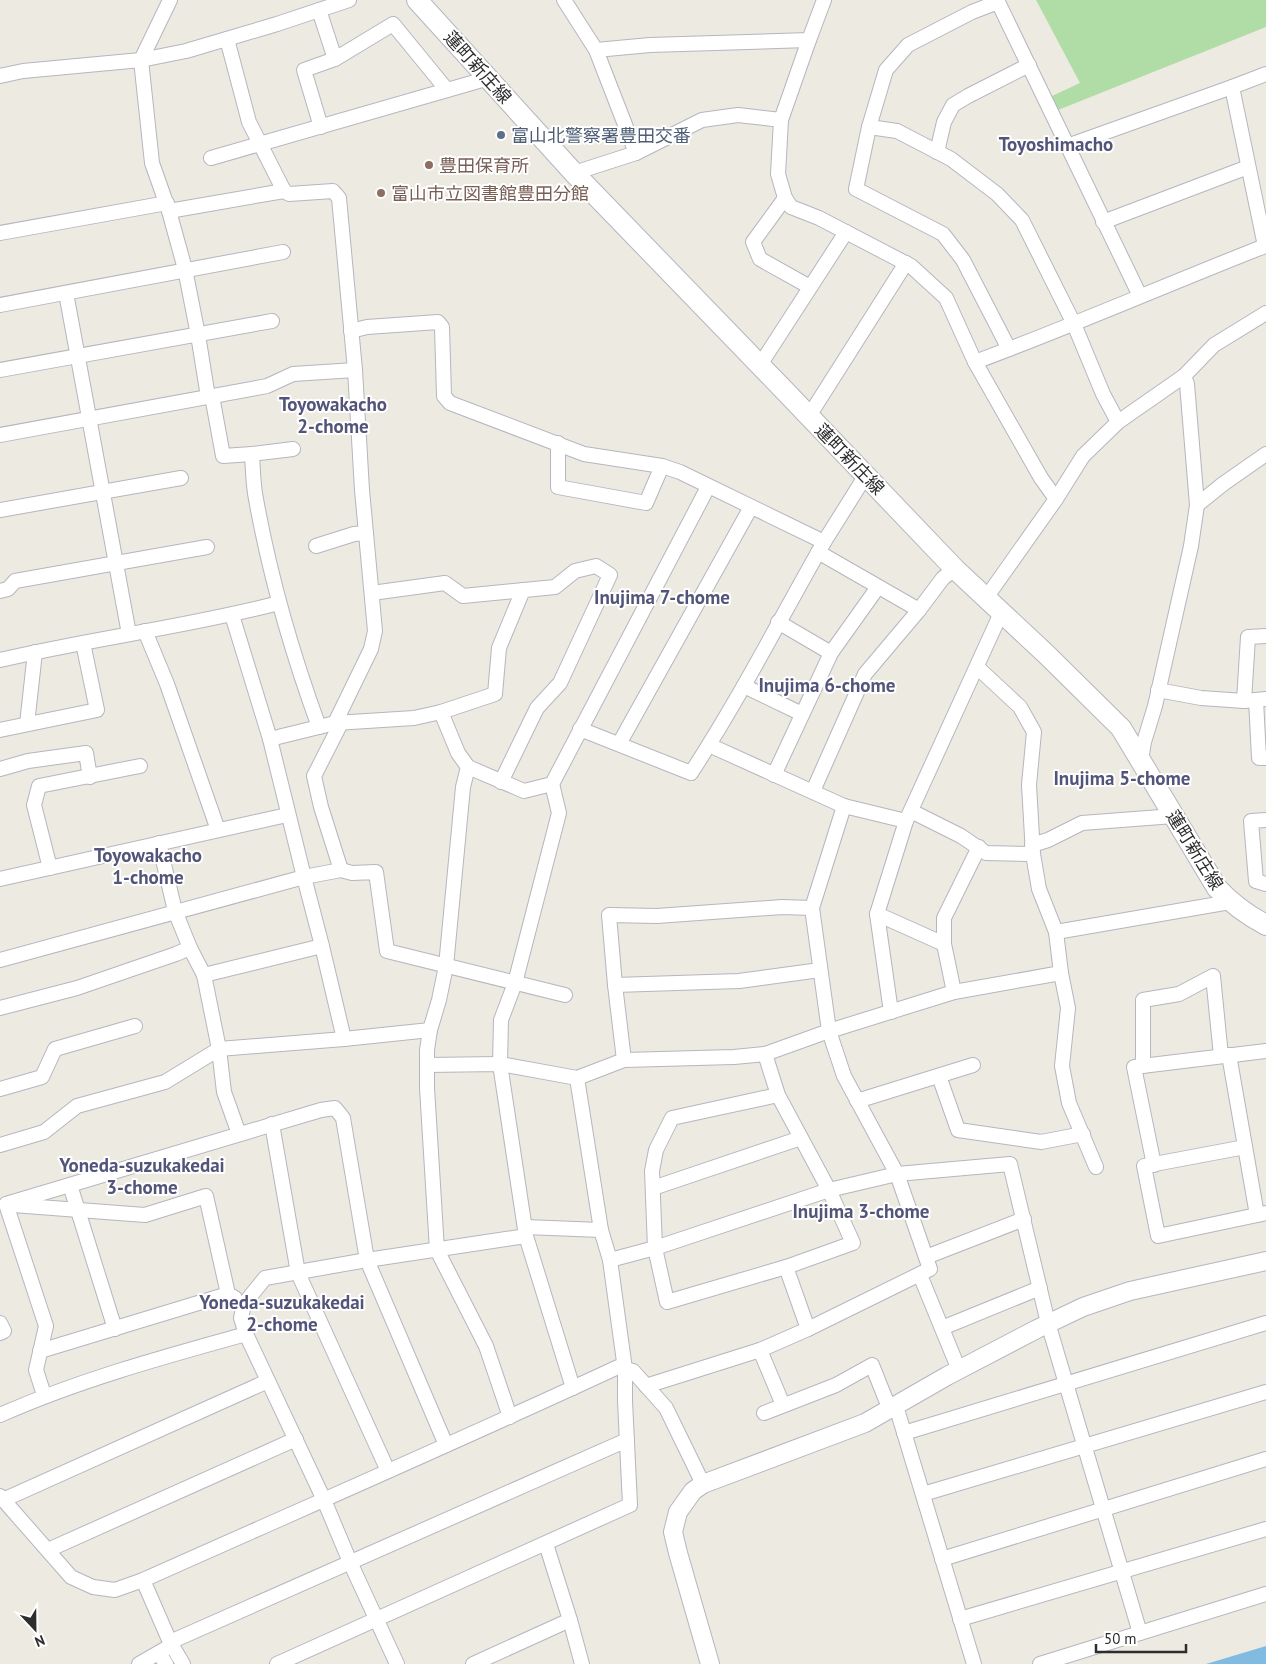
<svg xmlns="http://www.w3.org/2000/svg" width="1266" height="1664" viewBox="0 0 1266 1664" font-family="'PT Sans','Noto Sans JP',sans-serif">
  <rect width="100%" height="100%" fill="#edeae2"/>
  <!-- green -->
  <polygon fill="#b0dca5" points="1036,0 1266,0 1266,27 1058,110 1052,96 1080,83"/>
  <!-- water -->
  <polygon fill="#82bbe1" points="1266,1646 1266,1664 1206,1664"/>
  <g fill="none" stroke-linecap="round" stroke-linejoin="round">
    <defs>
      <g id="minor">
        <polyline points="170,0 141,60 152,163 169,211 185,269 198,335 208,397"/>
        <polyline points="564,0 596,50 650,45 809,40 824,0"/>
        <polyline points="319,10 335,59"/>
        <polyline points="227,39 249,122 284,191 289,194 333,191 339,198 355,370 362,490 375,631 371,649 335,723"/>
        <polyline points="809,40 781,120 778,174 785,198 791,207 819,218 911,266 946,298 975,362 1041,478 1056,499"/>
        <polyline points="596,50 636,153"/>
        <polyline points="0,76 23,71 141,60 186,51 277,24 349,0"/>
        <polyline points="1232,87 1266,74"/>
        <polyline points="321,127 304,70 335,59 393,24 447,90"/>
        <polyline points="869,127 856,189 943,234 963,260 1009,349"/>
        <polyline points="937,152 944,122 953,105 968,96 1029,65"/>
        <polyline points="211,158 489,78"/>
        <polyline points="574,173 636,153 702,120 738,115 781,120"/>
        <polyline points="785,198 753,242 760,259 810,287"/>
        <polyline points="169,211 284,191"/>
        <polyline points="1103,222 1248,167"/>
        <polyline points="0,233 167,203"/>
        <polyline points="66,293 129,634"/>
        <polyline points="0,305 283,252"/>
        <path d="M351,331l16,-4 71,-5 4,5 2,69 6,7 134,51 78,12 18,6 144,70c-44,77 -84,156 -133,231l-111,-44"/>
        <path d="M975,362c97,-36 193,-78 290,-116l-33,-159 -165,59"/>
        <polyline points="760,365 846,232"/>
        <polyline points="0,370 272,321"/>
        <path d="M212,396l11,60 29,-2c1,15 1,31 4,45 14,78 36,154 63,228"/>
        <polyline points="809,416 906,263"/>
        <polyline points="1118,422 1103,394 1074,324 1022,220 997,194 951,159 897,131 869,127 886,70 908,45 972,12 998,2 1140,296"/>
        <polyline points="0,435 267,386 293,374 355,370"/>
        <polyline points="558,443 558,487 646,503 662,466"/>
        <polyline points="252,454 293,449"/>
        <polyline points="1197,505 1223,484 1266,454"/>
        <polyline points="0,510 181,478"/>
        <polyline points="824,542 866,475"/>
        <polyline points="316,546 354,534 366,533"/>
        <polyline points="818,552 919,610"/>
        <polyline points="0,591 8,589 15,581 207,547"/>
        <polyline points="372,593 445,583 463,596 555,587 575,571 596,566 610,575 560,683 537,708 501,782"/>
        <polyline points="986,598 1056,499 1083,456 1118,422 1184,376 1214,345 1266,313"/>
        <polyline points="232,615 270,739"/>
        <polyline points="778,622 831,653"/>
        <polyline points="145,631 167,684 218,830"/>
        <path d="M0,660c93,-22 187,-33 279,-57"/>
        <polyline points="977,667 1020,707 1034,732 1029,785 1033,854 1039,889 1056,932"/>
        <polyline points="744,686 802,714"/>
        <polyline points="1158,690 1201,698 1244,701 1266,699"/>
        <polyline points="1256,700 1259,758 1266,758"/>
        <polyline points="1244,701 1248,637 1266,636"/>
        <polyline points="441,712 495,694 499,648 523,590"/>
        <polyline points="341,723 314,776 321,807 341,870"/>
        <polyline points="27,724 35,652"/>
        <polyline points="0,730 97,710 83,643"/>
        <polyline points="619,744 751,507"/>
        <polyline points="709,745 844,806"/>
        <polyline points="1141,760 1144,742 1155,706 1191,546 1197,505 1187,384 1184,376"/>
        <polyline points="468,767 463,787 446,966 439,1000 430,1030 427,1050 427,1088 437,1250 486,1346 510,1417"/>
        <polyline points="0,769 28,761 86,753 90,777"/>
        <polyline points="774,775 831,653 878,587"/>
        <polyline points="552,784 559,813 515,983 501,1020 500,1064 526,1236 573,1388"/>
        <polyline points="813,791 865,674 919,610 943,578 955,569"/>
        <polyline points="911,811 961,836 986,853 1033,854"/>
        <polyline points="1266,820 1251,821 1256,881 1266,884"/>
        <polyline points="1032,845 1048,840 1082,823 1174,816"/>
        <polyline points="50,868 34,805 39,786 140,766"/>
        <polyline points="0,879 287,815"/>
        <polyline points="877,914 944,944"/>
        <polyline points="190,948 204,975"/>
        <polyline points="0,960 304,877 270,739 335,723 414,718 441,712 458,753 468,767 524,791 552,784 708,487"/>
        <polyline points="1061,973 1068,1008 1062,1066 1069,1103 1096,1167"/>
        <polyline points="615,985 739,981 820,970"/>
        <polyline points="954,992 944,944 944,918 979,847"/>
        <polyline points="0,1008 77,988 176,954 190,948 175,911 159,843"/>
        <polyline points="891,1012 877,914 906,821"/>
        <polyline points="344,1039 322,946 304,877 341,870 352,873 376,872 387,951 565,995"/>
        <polyline points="765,1054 778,1095 829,1190 853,1243 786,1267 667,1302 655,1248 652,1171 656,1150 672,1118 778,1095"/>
        <polyline points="1229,1055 1257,1215"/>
        <polyline points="624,1060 615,985 609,915 657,916 782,907 812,908"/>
        <polyline points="427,1065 500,1064 577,1078 624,1060 734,1057 765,1054 829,1031 954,992 1061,973 1056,932 1230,902"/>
        <polyline points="1143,1066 1143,1000 1179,994 1213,976 1221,1056"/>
        <polyline points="939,1076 958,1130 1041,1142 1083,1134"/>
        <polyline points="0,1089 42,1077 55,1049 135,1026"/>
        <polyline points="857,1101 973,1065"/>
        <polyline points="272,1124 298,1273 388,1471"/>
        <polyline points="239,1134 224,1092 219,1049 204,975 322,946"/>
        <polyline points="0,1145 44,1132 77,1106 165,1082 219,1049 344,1039 430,1030"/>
        <polyline points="1245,1147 1144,1166 1158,1236 1266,1213"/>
        <polyline points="1154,1165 1134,1067 1266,1051"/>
        <polyline points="70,1185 115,1329"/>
        <polyline points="653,1188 801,1138"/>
        <polyline points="13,1205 145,1215 206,1196 228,1294"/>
        <polyline points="525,1227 601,1230"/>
        <polyline points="926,1257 1024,1219"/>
        <polyline points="610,1260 655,1248 829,1190 897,1174 1010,1164 1048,1323 1140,1633"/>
        <polyline points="786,1267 808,1329"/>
        <polyline points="920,1275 959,1370"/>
        <polyline points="0,1323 4,1331 0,1333"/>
        <polyline points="942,1328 1040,1288"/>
        <polyline points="760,1350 783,1405"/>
        <polyline points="40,1351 228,1294 235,1298"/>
        <polyline points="646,1386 760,1350 808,1329 930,1269 897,1174 844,1076 829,1031 812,908 844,806 906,821 1001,613"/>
        <polyline points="44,1395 36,1370 46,1326 6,1204 321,1110 335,1108 343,1118 367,1260 446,1445"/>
        <polyline points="896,1406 974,1664"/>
        <polyline points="764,1413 836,1385 872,1365 890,1410"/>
        <path d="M0,1415c79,-35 163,-58 246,-81"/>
        <polyline points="904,1433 1266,1323"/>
        <polyline points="923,1494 1266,1392"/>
        <path d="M0,1496l71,81 22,10 22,3 28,-10c159,-71 318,-140 475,-213l15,4 33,37 37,76"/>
        <polyline points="3,1500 268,1381"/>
        <polyline points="48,1550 296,1439"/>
        <polyline points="942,1559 1266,1459"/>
        <polyline points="143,1580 170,1642 183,1664"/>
        <polyline points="960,1619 1266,1529"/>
        <polyline points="570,1620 582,1664"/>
        <polyline points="170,1642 627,1440"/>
        <polyline points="159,1653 166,1664"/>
        <polyline points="139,1664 172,1645"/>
        <polyline points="277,1664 630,1505 625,1401 625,1369 610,1260 601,1230 577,1078"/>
        <polyline points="397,1664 350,1562 324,1500 246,1334 241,1318 244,1304 265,1278 367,1260 526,1236"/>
        <polyline points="473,1664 570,1620 546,1544"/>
        <polyline points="1040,1664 1266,1594"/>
      </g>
      <polyline id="tertiary" points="710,1664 678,1553 673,1532 678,1512 693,1491 703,1484 865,1423 947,1376 1037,1329 1083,1307 1130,1291 1266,1261"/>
      <path id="secondary" d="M417,0l157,173 210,217 171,179 91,85 75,74 96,160c15,16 30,27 49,37"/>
    </defs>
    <!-- minor casing -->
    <use href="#minor" stroke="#b5b6bf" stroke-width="16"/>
    <!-- tertiary casing -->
    <use href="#tertiary" stroke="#b5b6bf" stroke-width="20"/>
    <!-- secondary casing -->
    <use href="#secondary" stroke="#b5b6bf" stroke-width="22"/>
    <!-- minor -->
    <use href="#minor" stroke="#fff" stroke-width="14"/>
    <!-- tertiary -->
    <use href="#tertiary" stroke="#fff" stroke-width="18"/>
    <!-- secondary -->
    <use href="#secondary" stroke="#fff" stroke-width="20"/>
  </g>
  <!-- markers -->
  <circle fill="#5c6f8a" stroke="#fff" stroke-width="2" cx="501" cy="135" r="5"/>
  <g fill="#8d6e63" stroke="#fff" stroke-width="2">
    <circle cx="429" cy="165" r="5"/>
    <circle cx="381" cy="193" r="5"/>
  </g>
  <g text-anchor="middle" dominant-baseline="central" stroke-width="4" stroke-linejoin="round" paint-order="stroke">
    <!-- street labels -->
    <g font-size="18" fill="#2d2d2d" stroke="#fff">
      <text transform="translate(478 67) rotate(48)">蓮町新庄線</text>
      <text transform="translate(850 459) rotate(46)">蓮町新庄線</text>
      <text transform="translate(1195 850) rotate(58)">蓮町新庄線</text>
    </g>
    <!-- service labels -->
    <g font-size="18" fill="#4e5e75" stroke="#fff" text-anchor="start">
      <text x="511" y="135">富山北警察署豊田交番</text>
    </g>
    <!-- education labels -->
    <g font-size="18" fill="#785e54" stroke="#fff" text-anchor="start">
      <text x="439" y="165">豊田保育所</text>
      <text x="391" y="193">富山市立図書館豊田分館</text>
    </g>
    <!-- neighbourhood labels -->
    <g font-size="19" font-weight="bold" fill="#525479" stroke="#fff">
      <text x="1056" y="144">Toyoshimacho</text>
      <text x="333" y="404">Toyowakacho<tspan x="333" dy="22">2-chome</tspan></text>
      <text x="662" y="597">Inujima 7-chome</text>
      <text x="827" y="685">Inujima 6-chome</text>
      <text x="1122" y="778">Inujima 5-chome</text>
      <text x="148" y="855">Toyowakacho<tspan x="148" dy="22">1-chome</tspan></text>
      <text x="142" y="1165">Yoneda-suzukakedai<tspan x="142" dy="22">3-chome</tspan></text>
      <text x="861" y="1211">Inujima 3-chome</text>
      <text x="282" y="1302">Yoneda-suzukakedai<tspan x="282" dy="22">2-chome</tspan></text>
    </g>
  </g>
  <!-- north arrow -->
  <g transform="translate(35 1629) rotate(158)" stroke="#ffffff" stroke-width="4" paint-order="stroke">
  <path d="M0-4L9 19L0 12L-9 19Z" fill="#2d2d2d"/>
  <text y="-8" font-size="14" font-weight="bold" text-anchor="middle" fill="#2d2d2d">N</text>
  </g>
  <!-- scale -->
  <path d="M1096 1644v8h90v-8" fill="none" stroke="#2d2d2d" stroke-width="2.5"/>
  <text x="1104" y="1644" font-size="15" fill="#2d2d2d" stroke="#ffffff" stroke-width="4" paint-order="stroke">50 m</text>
</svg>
